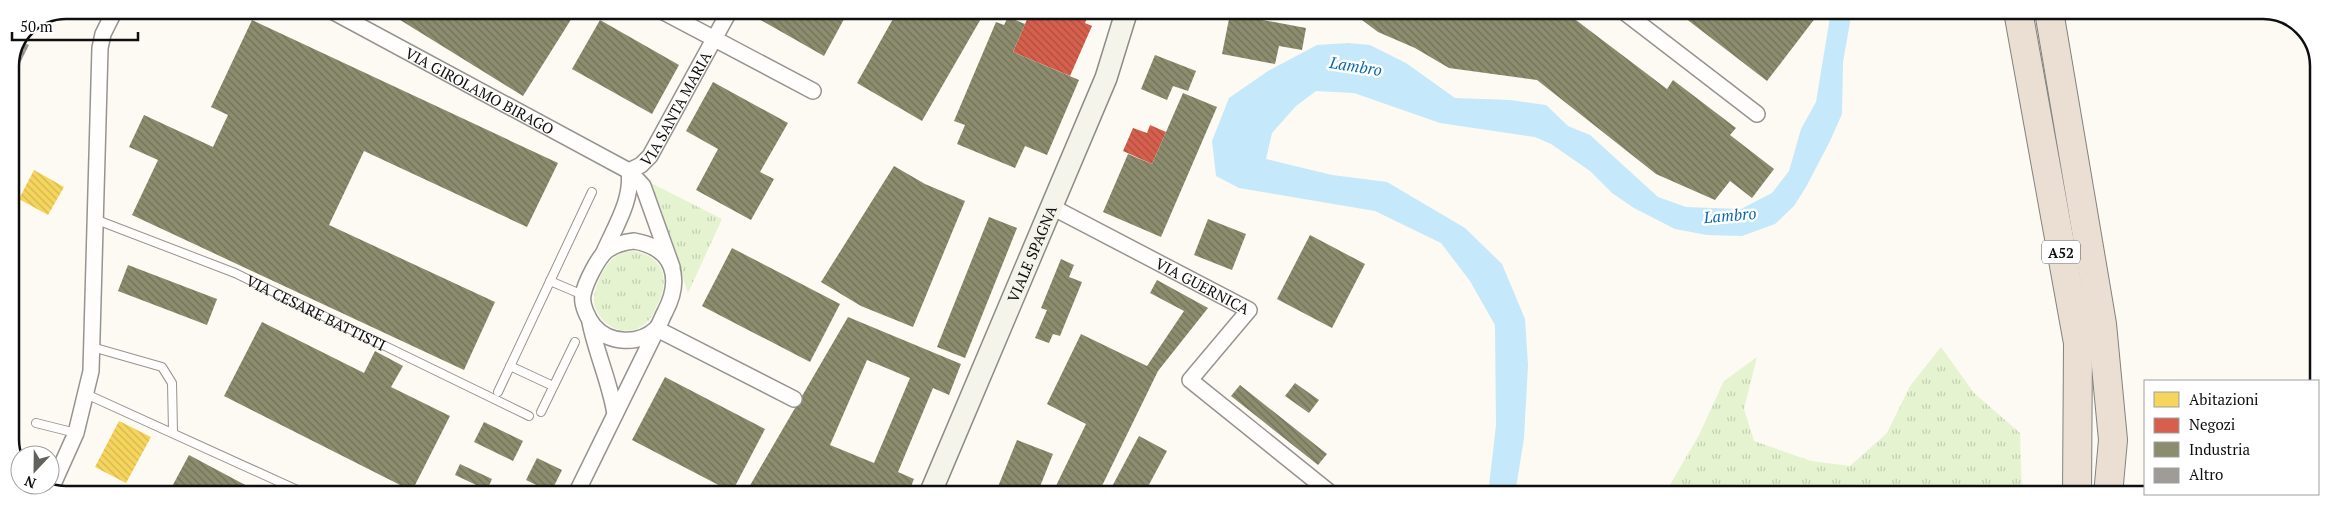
<svg xmlns="http://www.w3.org/2000/svg" width="2329" height="505" viewBox="0 0 2329 505" font-family="'PT Serif',serif">
  <defs>
    <pattern id="grass-tufts" width="24" height="20" patternUnits="userSpaceOnUse" patternTransform="scale(1.25)"><rect width="24" height="20" fill="#e5f3d0"/><path d="M3 7l-1-3M5 7V3M7 7l1-3M15 17l-1-3M17 17v-4M19 17l1-3" fill="none" stroke="#c3cfb1"/></pattern>
    <pattern id="homes-back-hatch" width="6" height="6" patternUnits="userSpaceOnUse" patternTransform="scale(1.25)"><rect width="6" height="6" fill="#f6d55c"/><path d="M-1 5l2 2M0 0l6 6M5-1l2 2" fill="none" stroke="#d2b64f"/></pattern>
    <pattern id="shops-back-hatch" width="6" height="6" patternUnits="userSpaceOnUse" patternTransform="scale(1.25)"><rect width="6" height="6" fill="#d6604d"/><path d="M-1 5l2 2M0 0l6 6M5-1l2 2" fill="none" stroke="#ac4e3e"/></pattern>
    <pattern id="industry-back-hatch" width="6" height="6" patternUnits="userSpaceOnUse" patternTransform="scale(1.25)"><rect width="6" height="6" fill="#8c8c6e"/><path d="M-1 5l2 2M0 0l6 6M5-1l2 2" fill="none" stroke="#717159"/></pattern>
    <pattern id="building-back-hatch" width="6" height="6" patternUnits="userSpaceOnUse" patternTransform="scale(1.25)"><rect width="6" height="6" fill="#9f9c98"/><path d="M-1 5l2 2M0 0l6 6M5-1l2 2" fill="none" stroke="#807e7a"/></pattern>
  </defs>
  <rect width="100%" height="100%" fill="#fcfaf2"/>
  <!-- grass -->
  <g fill="url(#grass-tufts)">
    <polygon points="651,183 722,219 688,293"/>
    <path d="M634,251c31,6 36,29 23,55 -3,5 -5,12 -10,16 -18,17 -44,7 -52,-15 -5,-15 10,-45 24,-53 5,-2 10,-3 15,-3z"/>
    <polygon points="1941,347 1974,393 2020,433 2022,495 1664,495 1699,435 1724,381 1757,357 1744,409 1754,441 1811,461 1850,466 1887,433 1910,386"/>
  </g>
  <!-- water -->
  <polygon fill="#c5e8fa" points="1831,11 1852,11 1843,62 1842,114 1830,141 1806,187 1794,206 1775,224 1742,236 1707,235 1675,229 1634,208 1612,193 1590,171 1551,144 1535,137 1440,123 1354,93 1316,91 1296,106 1272,133 1266,159 1332,175 1387,182 1465,228 1502,264 1525,319 1528,365 1524,438 1516,488 1512,495 1488,495 1496,425 1495,325 1470,281 1441,243 1375,211 1239,188 1216,176 1212,141 1229,98 1268,71 1317,45 1348,43 1370,45 1406,63 1455,98 1510,100 1546,105 1568,126 1590,135 1658,197 1686,207 1741,209 1772,193 1789,171 1801,129 1816,102"/>
  <!-- homes -->
  <g fill="url(#homes-back-hatch)">
    <polygon points="34,170 64,187 48,215 19,199"/>
    <polygon points="119,421 151,437 126,483 95,467"/>
  </g>
  <!-- shops -->
  <g fill="url(#shops-back-hatch)">
    <polygon points="1031,10 1090,10 1085,23 1092,26 1070,76 1013,52"/>
    <polygon points="1150,125 1166,132 1152,164 1123,151 1133,128 1147,133"/>
  </g>
  <!-- industry -->
  <g fill="url(#industry-back-hatch)" fill-rule="evenodd">
    <polygon points="384,10 577,10 523,96"/>
    <polygon points="752,10 849,10 824,56 750,14"/>
    <polygon points="898,10 986,10 922,121 857,83"/>
    <polygon points="1350,11 1564,11 1667,89 1673,80 1736,128 1730,135 1774,169 1752,198 1730,181 1715,200 1656,174 1537,80 1449,68 1415,48 1378,32"/>
    <polygon points="1676,11 1810,11 1816,17 1767,81"/>
    <polygon points="1230,14 1306,28 1302,50 1279,46 1275,64 1222,54"/>
    <polygon points="1008,17 1025,24 1013,52 1079,80 1047,155 1025,146 1015,168 957,144 965,125 954,121 996,22 1004,25"/>
    <polygon points="252,20 558,163 527,227 364,151 329,225 495,302 464,370 132,215 158,160 129,147 144,115 213,147 228,115 211,107"/>
    <polygon points="600,20 679,65 652,114 572,69"/>
    <polygon points="1155,55 1196,71 1188,91 1173,86 1167,100 1141,89"/>
    <polygon points="713,82 788,123 760,172 774,179 751,220 696,190 718,149 686,131"/>
    <polygon points="1183,93 1217,107 1161,237 1103,212 1128,154 1152,164"/>
    <polygon points="894,166 925,184 965,201 913,327 861,306 821,282"/>
    <polygon points="989,217 1017,228 965,358 937,347"/>
    <polygon points="1208,219 1246,234 1232,270 1194,255"/>
    <polygon points="1310,235 1365,264 1332,328 1277,299"/>
    <polygon points="732,248 840,304 810,362 702,306"/>
    <polygon points="1061,259 1074,265 1069,277 1082,282 1060,336 1053,334 1049,343 1035,338 1047,310 1041,308"/>
    <polygon points="128,265 217,299 207,325 118,291"/>
    <polygon points="1157,280 1208,308 1158,371 1098,494 1052,494 1086,424 1047,404 1081,334 1147,366 1184,311 1150,293"/>
    <path d="M848,317l113,47 -12,31 -16,-7 -35,84 16,7 -6,15h-163zM867,360l43,18 -36,85 -44,-18z"/>
    <polygon points="262,322 364,373 375,351 403,366 391,387 450,416 412,491 224,396"/>
    <polygon points="665,377 765,429 732,492 632,440"/>
    <polygon points="1295,383 1319,400 1309,413 1285,396"/>
    <polygon points="1240,385 1327,454 1318,465 1231,396"/>
    <polygon points="484,422 523,441 513,461 474,442"/>
    <polygon points="1139,436 1167,451 1144,494 1108,494"/>
    <polygon points="1017,440 1053,454 1037,494 995,494"/>
    <polygon points="189,455 262,494 168,494"/>
    <polygon points="537,458 562,470 551,492 526,480"/>
    <polygon points="460,464 492,479 487,490 455,475"/>
  </g>
  <!-- building -->
  <polygon fill="url(#building-back-hatch)" points="20,41 29,45 10,83 10,65"/>
  <g fill="none" stroke-linecap="round" stroke-linejoin="round">
    <defs>
      <g id="lane">
        <path id="s1" d="M97,220l138,53 294,143"/>
        <polyline points="550,281 583,295"/>
        <polyline points="92,347 162,367 172,383 173,432"/>
        <polyline points="510,366 553,386"/>
        <polyline points="498,392 592,192"/>
        <polyline points="86,394 306,494"/>
        <polyline points="541,412 575,342"/>
        <polyline points="36,423 76,433"/>
      </g>
      <g id="street">
        <path id="s2" d="M330,10l299,161 14,15 29,81"/>
        <polyline points="660,10 813,91"/>
        <polyline points="1623,11 1757,114"/>
        <path id="s3" d="M629,171l12,-6 9,-9 80,-146"/>
        <path id="s4" d="M1052,207l197,103 -59,70 138,111"/>
        <path d="M634,241c41,7 48,38 31,71 -3,5 -5,13 -9,17 -17,16 -47,15 -62,-3 -6,-7 -13,-22 -11,-31 2,-12 15,-37 23,-44 9,-7 18,-9 28,-10z"/>
        <path d="M604,252c11,-25 29,-53 25,-81"/>
        <path d="M590,322c6,31 20,60 25,92"/>
        <polyline points="50,491 76,433 91,371 100,48 103,34 115,10"/>
        <polyline points="576,494 657,329 794,399"/>
      </g>
      <g id="secondary">
        <path id="s5" d="M930,494l176,-416 21,-68"/>
      </g>
      <g id="highway">
        <polyline points="2018,11 2078,343 2077,495"/>
        <polyline points="2049,11 2102,324 2113,440 2108,495"/>
      </g>
    </defs>
    <!-- lane casing -->
    <use href="#lane" stroke="#959491" stroke-width="10"/>
    <!-- street casing -->
    <use href="#street" stroke="#959491" stroke-width="18"/>
    <!-- secondary casing -->
    <use href="#secondary" stroke="#8c8b87" stroke-width="24"/>
    <!-- highway casing -->
    <use href="#highway" stroke="#82827e" stroke-width="30"/>
    <!-- lane -->
    <use href="#lane" stroke="#fffefd" stroke-width="8"/>
    <!-- street -->
    <use href="#street" stroke="#fffefd" stroke-width="15"/>
    <!-- secondary -->
    <use href="#secondary" stroke="#f5f4ea" stroke-width="21"/>
    <!-- highway -->
    <use href="#highway" stroke="#ebdfd4" stroke-width="28"/>
  </g>
  <g text-anchor="middle" dominant-baseline="central" stroke-width="5" stroke-linejoin="round" paint-order="stroke">
    <!-- shield labels -->
    <rect fill="#fff" stroke="#565656" stroke-width="1" x="2042" y="240.5" width="38" height="23" rx="4"/>
    <g font-size="14" font-weight="bold" fill="#0e0e0e">
      <text x="2061" y="252">A52</text>
    </g>
    <!-- street labels -->
    <g font-size="15" fill="#0e0e0e" stroke="#fff">
      <text stroke="none"><textPath href="#s2" startOffset="170">VIA GIROLAMO BIRAGO</textPath></text>
      <text stroke="none"><textPath href="#s3" startOffset="80">VIA SANTA MARIA</textPath></text>
      <text stroke="none"><textPath href="#s5" startOffset="261">VIALE SPAGNA</textPath></text>
      <text stroke="none"><textPath href="#s4" startOffset="170">VIA GUERNICA</textPath></text>
      <text stroke="none"><textPath href="#s1" startOffset="238">VIA CESARE BATTISTI</textPath></text>
    </g>
    <!-- water labels -->
    <g font-size="16" font-style="italic" fill="#0969ae" stroke="#fff">
      <text transform="translate(1356 66) rotate(9)">Lambro</text>
      <text transform="translate(1730 215) rotate(-5)">Lambro</text>
    </g>
  </g>
  <!-- crop -->
  <path d="M0 0H2329V505H0ZM66 19H2263A47 47 0 0 1 2310 66V439A47 47 0 0 1 2263 486H66A47 47 0 0 1 19 439V66A47 47 0 0 1 66 19Z" fill="#fff" fill-rule="evenodd"/>
  <path fill="none" stroke="#0e0e0e" stroke-width="2.5" d="M66 19H2263A47 47 0 0 1 2310 66V439A47 47 0 0 1 2263 486H66A47 47 0 0 1 19 439V66A47 47 0 0 1 66 19Z"/>
  <!-- legend -->
  <rect x="2144" y="380" width="175" height="115" fill="#ffffff" stroke="#9f9f9f"/>
  <rect x="2154" y="392" width="25" height="15" fill="#f6d55c" stroke="#9f9f9f"/>
  <text x="2189" y="405" font-size="15" fill="#0e0e0e">Abitazioni</text>
  <rect x="2154" y="418" width="25" height="15" fill="#d6604d" stroke="#9f9f9f"/>
  <text x="2189" y="430" font-size="15" fill="#0e0e0e">Negozi</text>
  <rect x="2154" y="442" width="25" height="15" fill="#8c8c6e" stroke="#9f9f9f"/>
  <text x="2189" y="455" font-size="15" fill="#0e0e0e">Industria</text>
  <rect x="2154" y="468" width="25" height="15" fill="#9f9c98" stroke="#9f9f9f"/>
  <text x="2189" y="480" font-size="15" fill="#0e0e0e">Altro</text>
  <!-- north arrow -->
  <g transform="translate(35 470) rotate(202)"><circle r="24" fill="#ffffff" stroke="#9f9f9f"/>
  <path d="M0-4L9 19L0 12L-9 19Z" fill="#61615e"/>
  <text y="-8" font-size="14" font-weight="bold" text-anchor="middle" fill="#0e0e0e">N</text>
  </g>
  <!-- scale -->
  <path d="M12 32v8h126v-8" fill="none" stroke="#0e0e0e" stroke-width="2.5"/>
  <text x="20" y="32" font-size="15" fill="#0e0e0e" stroke="#ffffff" stroke-width="4" paint-order="stroke">50 m</text>
</svg>
